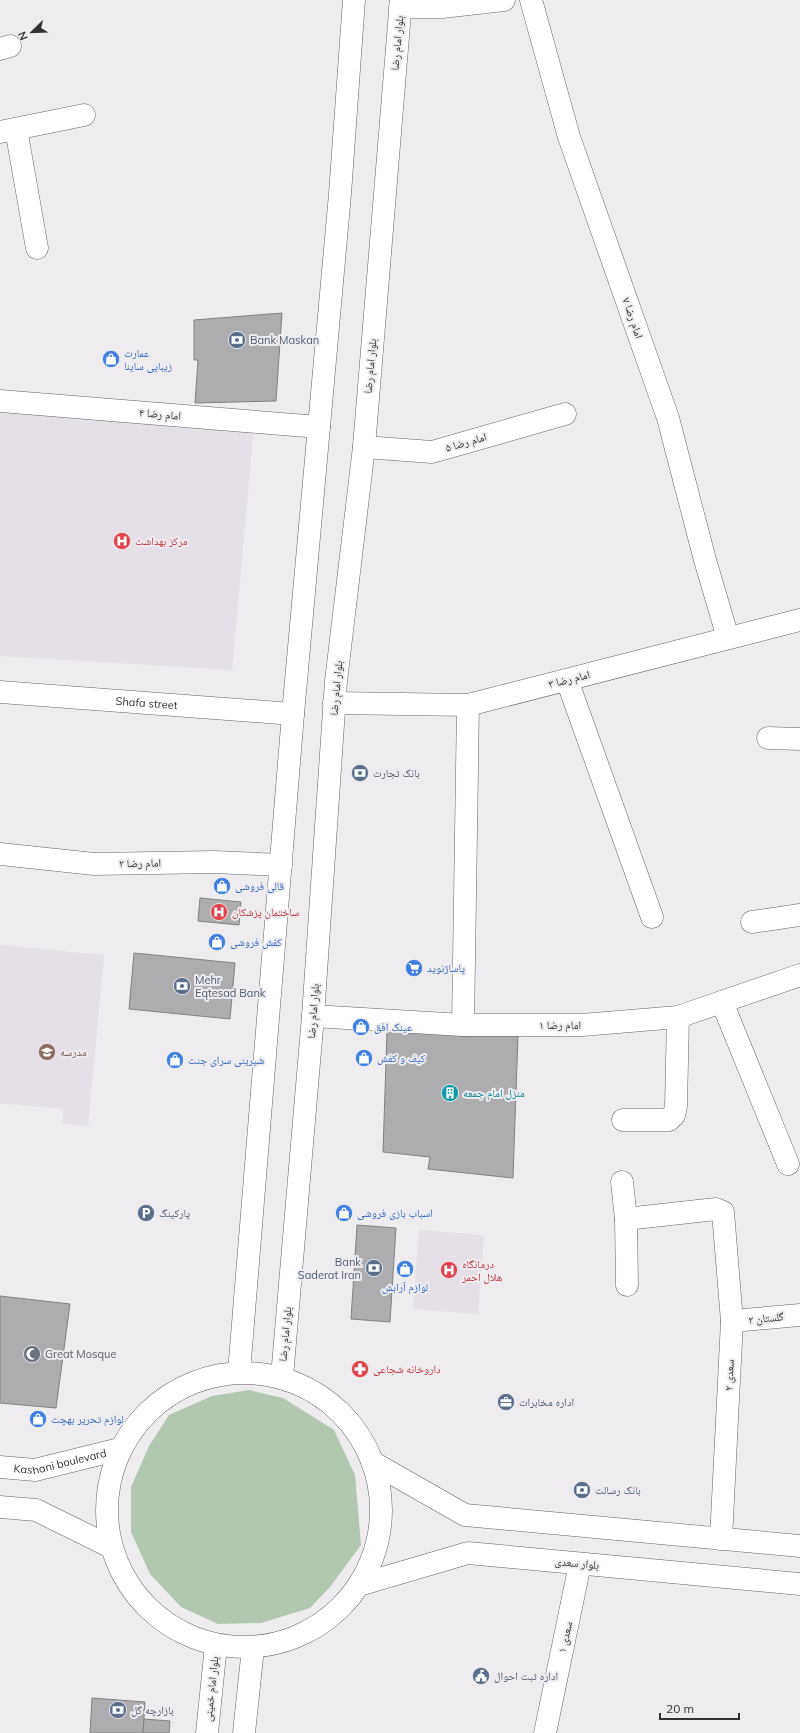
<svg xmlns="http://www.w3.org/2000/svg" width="800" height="1733" viewBox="0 0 800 1733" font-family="Mulish,'Noto Naskh Arabic',sans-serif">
  <rect width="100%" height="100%" fill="#eeecef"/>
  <!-- built -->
  <g fill="#e5dfe8">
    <polygon points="0,404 254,426 232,670 0,656"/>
    <polygon points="0,945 104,955 88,1126 63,1124 63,1109 0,1103"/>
    <polygon points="419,1230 484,1235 478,1314 413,1309"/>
  </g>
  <!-- green -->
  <polygon fill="#b1c7b0" points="249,1390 283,1398 334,1430 355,1475 361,1545 330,1587 310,1608 261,1623 218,1624 181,1607 150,1574 131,1532 131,1487 149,1446 169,1415 212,1396"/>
  <!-- building -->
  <g fill="#adadb0" stroke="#818184">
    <polygon points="282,313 276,401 195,403 198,360 194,360 194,320"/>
    <polygon points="200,898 241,902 239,925 198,921"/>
    <polygon points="134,953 235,963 230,1019 129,1009"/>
    <polygon points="387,1031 518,1034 513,1178 428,1169 430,1157 383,1152"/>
    <polygon points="357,1225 396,1228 390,1322 351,1319"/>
    <polygon points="0,1296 70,1304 56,1408 0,1403"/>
    <polygon points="92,1698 145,1702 143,1733 90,1733"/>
    <polygon points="144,1719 170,1721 169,1733 143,1733"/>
  </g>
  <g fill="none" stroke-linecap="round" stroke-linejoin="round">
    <defs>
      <g id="minor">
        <polyline points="531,0 569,137 668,418 705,560 728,638"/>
        <polyline points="400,7 442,7 504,0"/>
        <polyline points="0,49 10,46"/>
        <polyline points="16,129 37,248"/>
        <polyline points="0,132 84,115"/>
        <polyline points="0,401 319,427"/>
        <polyline points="364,447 432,452 565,414"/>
        <polyline points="567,680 652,917"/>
        <path id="s1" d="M0,692l293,22"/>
        <polyline points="334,703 468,705 800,620"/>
        <polyline points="768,738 800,739"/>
        <polyline points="0,854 94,864 214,862 281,865"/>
        <polyline points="752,922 800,915"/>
        <polyline points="722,1002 788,1164"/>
        <polyline points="313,1016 463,1025 582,1025 678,1017 800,975"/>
        <polyline points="463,1025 468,705"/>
        <polyline points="623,1120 669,1120 674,1115 676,1106 678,1017"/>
        <polyline points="622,1182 626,1219 627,1285"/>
        <polyline points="626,1219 716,1209 723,1212 732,1321 721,1539"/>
        <polyline points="732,1321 800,1315"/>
        <path id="s2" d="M0,1467l35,3 85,-21"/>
        <polyline points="0,1507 36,1510 111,1547"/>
        <polyline points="545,1733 580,1564"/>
      </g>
      <g id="major">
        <polyline points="239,1372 293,714 340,194 354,0"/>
        <circle cx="244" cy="1510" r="137"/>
        <polyline points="282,1377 313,1016 336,681 364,447 401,0"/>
        <polyline points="372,1462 465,1515 800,1546"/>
        <polyline points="359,1585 468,1553 800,1584"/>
        <polyline points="207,1733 216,1645"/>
        <polyline points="244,1733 253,1648"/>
      </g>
    </defs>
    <!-- minor casing -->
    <use href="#minor" stroke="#656366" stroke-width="23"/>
    <!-- major casing -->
    <use href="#major" stroke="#656366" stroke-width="23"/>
    <!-- minor -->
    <use href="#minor" stroke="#fff" stroke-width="22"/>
    <!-- major -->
    <use href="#major" stroke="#fff" stroke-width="22"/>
  </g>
  <!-- icons -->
  <defs>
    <symbol id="bank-disc" viewBox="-11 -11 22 22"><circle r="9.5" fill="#5c6f8a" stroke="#eeecef"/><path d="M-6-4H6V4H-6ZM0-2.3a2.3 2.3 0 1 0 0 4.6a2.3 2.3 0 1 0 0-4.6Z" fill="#fff"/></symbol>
    <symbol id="shop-disc" viewBox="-11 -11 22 22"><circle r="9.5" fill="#3f7fe0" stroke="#eeecef"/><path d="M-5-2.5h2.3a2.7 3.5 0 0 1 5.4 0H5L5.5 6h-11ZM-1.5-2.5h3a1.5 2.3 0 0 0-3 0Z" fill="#fff"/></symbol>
    <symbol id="hospital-disc" viewBox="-11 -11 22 22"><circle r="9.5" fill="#e0444e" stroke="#eeecef"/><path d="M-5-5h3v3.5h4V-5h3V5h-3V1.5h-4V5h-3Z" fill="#fff"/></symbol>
    <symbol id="supermarket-disc" viewBox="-11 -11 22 22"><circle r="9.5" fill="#3f7fe0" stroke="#eeecef"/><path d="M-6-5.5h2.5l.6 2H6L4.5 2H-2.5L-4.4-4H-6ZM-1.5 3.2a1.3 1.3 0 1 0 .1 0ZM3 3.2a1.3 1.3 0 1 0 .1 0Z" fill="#fff"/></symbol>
    <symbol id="school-disc" viewBox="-11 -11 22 22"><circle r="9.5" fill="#8d6e63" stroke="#eeecef"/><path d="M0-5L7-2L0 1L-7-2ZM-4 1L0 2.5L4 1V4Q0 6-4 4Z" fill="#fff"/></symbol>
    <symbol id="building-disc" viewBox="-11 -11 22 22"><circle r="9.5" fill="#0f9aa8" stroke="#eeecef"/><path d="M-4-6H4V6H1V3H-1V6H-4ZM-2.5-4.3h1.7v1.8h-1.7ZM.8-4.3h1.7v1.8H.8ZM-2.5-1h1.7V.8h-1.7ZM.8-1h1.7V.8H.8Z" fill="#fff"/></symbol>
    <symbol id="parking-disc" viewBox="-11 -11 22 22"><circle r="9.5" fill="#5c6f8a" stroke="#eeecef"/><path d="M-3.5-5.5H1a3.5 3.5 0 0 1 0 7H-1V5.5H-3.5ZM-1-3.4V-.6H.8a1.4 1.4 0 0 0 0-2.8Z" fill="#fff"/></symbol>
    <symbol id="mosque-disc" viewBox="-11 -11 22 22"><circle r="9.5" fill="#6b7280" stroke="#eeecef"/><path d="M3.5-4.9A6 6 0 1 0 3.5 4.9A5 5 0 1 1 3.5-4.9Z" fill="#fff"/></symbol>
    <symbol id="pharmacy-disc" viewBox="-11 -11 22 22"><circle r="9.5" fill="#e0444e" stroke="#eeecef"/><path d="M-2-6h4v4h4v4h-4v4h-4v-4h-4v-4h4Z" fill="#fff"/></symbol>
    <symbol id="office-disc" viewBox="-11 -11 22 22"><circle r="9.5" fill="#5c6f8a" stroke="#eeecef"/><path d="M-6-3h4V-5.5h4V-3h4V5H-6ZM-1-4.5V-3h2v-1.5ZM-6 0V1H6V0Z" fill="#fff"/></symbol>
    <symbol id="civic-disc" viewBox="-11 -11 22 22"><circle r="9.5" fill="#5c6f8a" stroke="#eeecef"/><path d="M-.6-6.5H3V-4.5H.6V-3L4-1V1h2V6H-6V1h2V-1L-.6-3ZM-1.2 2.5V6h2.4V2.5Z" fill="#fff"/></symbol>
  </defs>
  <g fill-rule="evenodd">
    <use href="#bank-disc" x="227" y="330" width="20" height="20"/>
    <use href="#shop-disc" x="101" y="349" width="20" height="20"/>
    <use href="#hospital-disc" x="112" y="531" width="20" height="20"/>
    <use href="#bank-disc" x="350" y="763" width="20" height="20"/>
    <use href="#shop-disc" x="212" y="876" width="20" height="20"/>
    <use href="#hospital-disc" x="209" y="902" width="20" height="20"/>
    <use href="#shop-disc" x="207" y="932" width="20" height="20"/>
    <use href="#supermarket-disc" x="404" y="958" width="20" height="20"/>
    <use href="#bank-disc" x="172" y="976" width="20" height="20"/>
    <use href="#shop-disc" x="351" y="1017" width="20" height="20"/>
    <use href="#school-disc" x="37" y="1042" width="20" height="20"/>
    <use href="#shop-disc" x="354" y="1048" width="20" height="20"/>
    <use href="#shop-disc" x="165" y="1050" width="20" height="20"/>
    <use href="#building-disc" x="440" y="1083" width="20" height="20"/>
    <use href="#parking-disc" x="136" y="1203" width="20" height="20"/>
    <use href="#shop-disc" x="334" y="1203" width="20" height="20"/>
    <use href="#bank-disc" x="364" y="1258" width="20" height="20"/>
    <use href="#shop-disc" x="395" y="1259" width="20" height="20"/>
    <use href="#hospital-disc" x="439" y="1260" width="20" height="20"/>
    <use href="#mosque-disc" x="22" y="1344" width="20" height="20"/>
    <use href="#pharmacy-disc" x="350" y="1359" width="20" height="20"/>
    <use href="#office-disc" x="496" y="1392" width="20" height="20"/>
    <use href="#shop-disc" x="28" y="1409" width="20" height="20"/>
    <use href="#bank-disc" x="572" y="1480" width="20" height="20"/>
    <use href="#civic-disc" x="471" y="1666" width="20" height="20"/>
    <use href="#bank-disc" x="108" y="1700" width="20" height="20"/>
  </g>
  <g text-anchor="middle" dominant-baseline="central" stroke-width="4" stroke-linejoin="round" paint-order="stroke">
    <!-- street labels -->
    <g font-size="11" fill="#333233" stroke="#eeecef">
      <text transform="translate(397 43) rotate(-85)">بلوار امام رضا</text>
      <text transform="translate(633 318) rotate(71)">امام رضا ۷</text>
      <text transform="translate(370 366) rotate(-85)">بلوار امام رضا</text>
      <text transform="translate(160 414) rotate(5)">امام رضا ۴</text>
      <text transform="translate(466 442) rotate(-16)">امام رضا ۵</text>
      <text transform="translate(569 679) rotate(-14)">امام رضا ۳</text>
      <text transform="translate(336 688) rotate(-85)">بلوار امام رضا</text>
      <text stroke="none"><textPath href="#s1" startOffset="147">Shafa street</textPath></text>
      <text transform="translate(140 863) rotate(-1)">امام رضا ۲</text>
      <text transform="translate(313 1011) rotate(-86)">بلوار امام رضا</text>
      <text x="560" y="1025">امام رضا ۱</text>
      <text transform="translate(766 1318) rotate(-6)">گلستان ۲</text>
      <text transform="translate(285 1334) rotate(-85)">بلوار امام رضا</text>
      <text transform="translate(729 1375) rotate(-87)">سعدی ۲</text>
      <text stroke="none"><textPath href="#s2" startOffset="61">Kashani boulevard</textPath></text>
      <text transform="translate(577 1563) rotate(5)">بلوار سعدی</text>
      <text transform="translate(565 1637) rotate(-78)">سعدی ۱</text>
      <text transform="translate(211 1689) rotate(-84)">بلوار امام خمینی</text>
    </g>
    <!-- service labels -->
    <g font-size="11" fill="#4e5e75" stroke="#eeecef" text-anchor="start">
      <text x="250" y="340">Bank Maskan</text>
      <text x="373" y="773">بانک تجارت</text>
      <text x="195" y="980">Mehr<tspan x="195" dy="13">Eqtesad Bank</tspan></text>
      <text x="159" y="1213">پارکینگ</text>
      <text x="361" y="1262" text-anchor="end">Bank<tspan x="361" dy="13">Saderat Iran</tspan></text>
      <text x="519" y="1402">اداره مخابرات</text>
      <text x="595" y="1490">بانک رسالت</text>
      <text x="494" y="1676">اداره ثبت احوال</text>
      <text x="131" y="1710">بازارچه گل</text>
    </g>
    <!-- shop labels -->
    <g font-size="11" fill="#366cbe" stroke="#eeecef" text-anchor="start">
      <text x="124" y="353">عمارت<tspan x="124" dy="13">زیبایی ساینا</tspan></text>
      <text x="235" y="886">قالی فروشی</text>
      <text x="230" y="942">کفش فروشی</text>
      <text x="427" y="968">پاساژنوید</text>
      <text x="374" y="1027">عینک افق</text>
      <text x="377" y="1058">کیف و کفش</text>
      <text x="188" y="1060">شیرینی سرای جنت</text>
      <text x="357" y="1213">اسباب بازی فروشی</text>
      <text x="405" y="1287" text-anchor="middle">لوازم آرابش</text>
      <text x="51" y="1419">لوازم تحریر بهچت</text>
    </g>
    <!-- health labels -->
    <g font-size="11" fill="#be3a42" stroke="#eeecef" text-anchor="start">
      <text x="135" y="541">مرکز بهداشت</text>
      <text x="232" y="912">ساختمان پزشکان</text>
      <text x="462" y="1264">درمانگاه<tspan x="462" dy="13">هلال احمر</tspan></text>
      <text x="373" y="1369">داروخانه شجاعی</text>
    </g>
    <!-- education labels -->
    <g font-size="11" fill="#785e54" stroke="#eeecef" text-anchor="start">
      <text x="60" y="1052">مدرسه</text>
    </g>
    <!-- culture labels -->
    <g font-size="11" fill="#0d838f" stroke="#eeecef" text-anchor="start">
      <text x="463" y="1093">منزل امام جمعه</text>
    </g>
    <!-- worship labels -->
    <g font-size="11" fill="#5b616d" stroke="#eeecef" text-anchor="start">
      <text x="45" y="1354">Great Mosque</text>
    </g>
  </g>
  <!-- north arrow -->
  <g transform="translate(32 32) rotate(247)" stroke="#eeecef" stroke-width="3" paint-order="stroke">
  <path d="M0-3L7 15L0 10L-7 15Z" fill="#333233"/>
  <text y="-6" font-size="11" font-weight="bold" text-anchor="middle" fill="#333233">N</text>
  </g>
  <!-- scale -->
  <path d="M660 1713v6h79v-6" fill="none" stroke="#333233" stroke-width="2"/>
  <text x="666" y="1713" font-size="12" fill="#333233" stroke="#eeecef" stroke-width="3" paint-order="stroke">20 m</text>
</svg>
